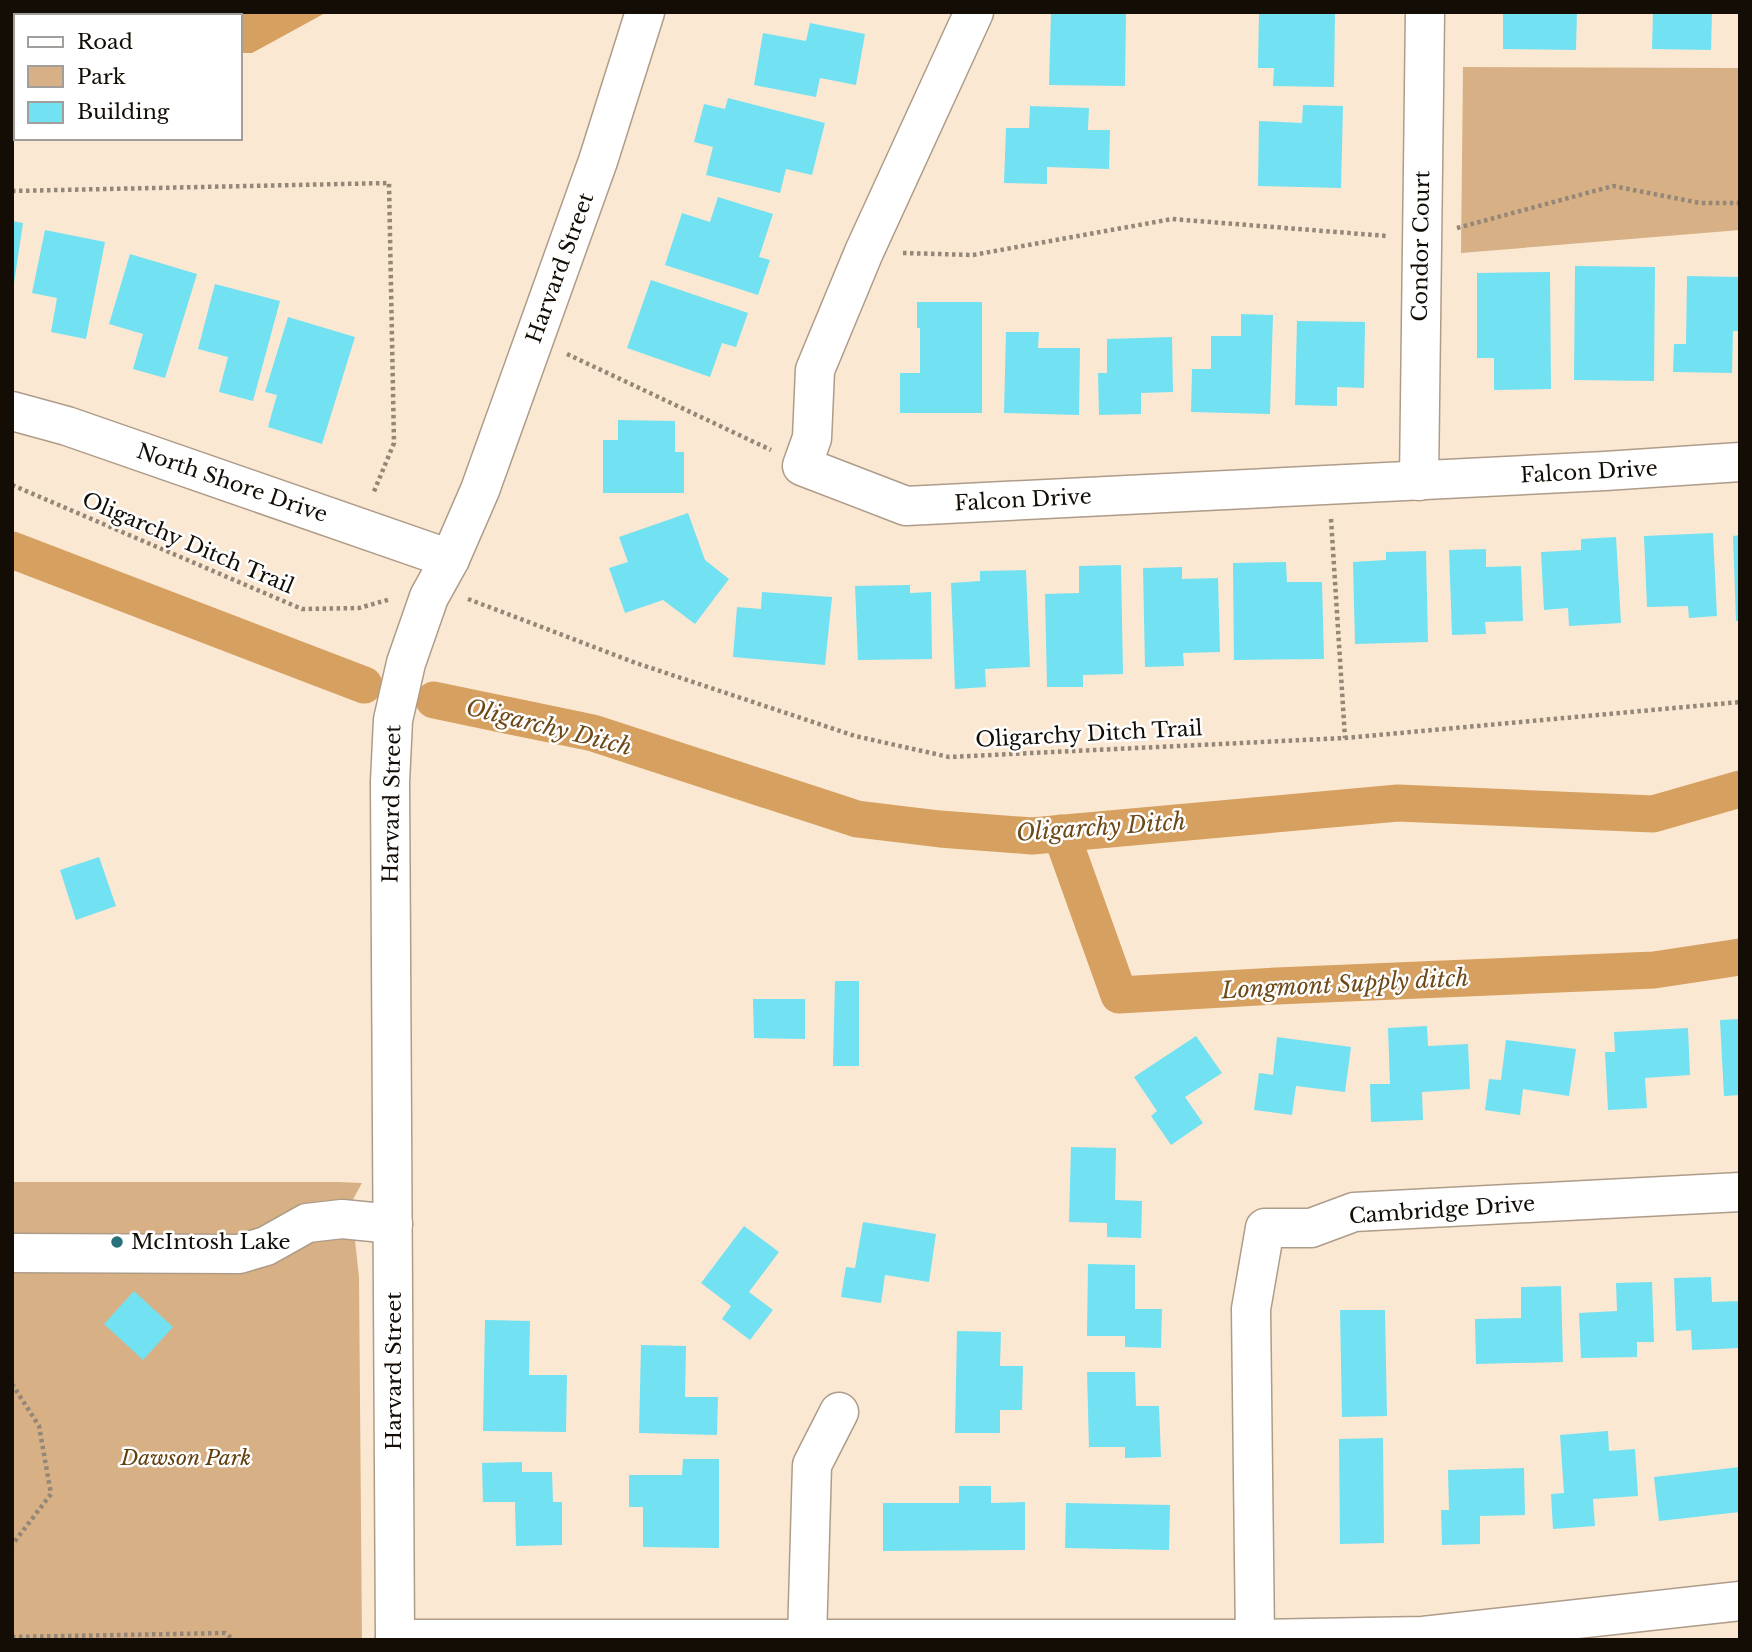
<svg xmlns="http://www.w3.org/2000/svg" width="1752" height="1652" viewBox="0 0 1752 1652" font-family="'Libre Baskerville',serif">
  <rect width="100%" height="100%" fill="#fbe8d2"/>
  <!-- green -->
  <g fill="#d7b185">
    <polygon points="1463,67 1740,68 1740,230 1461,253"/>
    <polygon points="12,1182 338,1182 362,1183 351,1203 359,1277 362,1640 12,1640"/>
  </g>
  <!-- water -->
  <polygon fill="#d6a060" points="12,12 327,12 252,53 240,53 240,16 16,16 16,52 12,52"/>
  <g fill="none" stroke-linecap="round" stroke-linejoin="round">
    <!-- canal -->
    <g stroke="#d6a060" stroke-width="37">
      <polyline points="12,550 364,685"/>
      <polyline points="434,700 593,733 857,819 940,829 1032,836 1398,803 1653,814 1740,789"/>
      <polyline points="1061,833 1119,995 1277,986 1654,970 1740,957"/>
    </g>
  </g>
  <!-- building -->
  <g fill="#72e1f2">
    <polygon points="1051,12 1126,12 1125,86 1049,85"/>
    <polygon points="1259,12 1335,12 1334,87 1273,86 1274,68 1258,68"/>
    <polygon points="1503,12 1577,12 1576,50 1503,49"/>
    <polygon points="1653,12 1712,12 1711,50 1652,49"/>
    <polygon points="810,23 865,34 856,85 820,78 816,97 754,85 763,33 806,41"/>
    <polygon points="728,98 825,123 812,175 786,169 780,193 706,175 713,147 694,142 704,104 725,109"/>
    <polygon points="1303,105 1343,106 1341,188 1258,186 1259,121 1302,123"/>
    <polygon points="1030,106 1089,108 1088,130 1110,130 1109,169 1047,167 1047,184 1004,183 1006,128 1029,128"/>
    <polygon points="718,197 773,214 759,257 770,260 758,295 665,265 682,213 710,222"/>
    <polygon points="12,221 23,223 14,283 12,283"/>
    <polygon points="45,230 105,242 86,339 51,332 57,298 32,293"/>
    <polygon points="130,254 197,274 165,378 133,369 143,334 109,324"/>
    <polygon points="1575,266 1655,267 1654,381 1574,380"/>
    <polygon points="1550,272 1551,389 1494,390 1494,358 1477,358 1477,273"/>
    <polygon points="1687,276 1740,277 1740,331 1733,331 1732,373 1673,372 1674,344 1686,344"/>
    <polygon points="651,280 748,313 736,347 722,343 710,377 627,348"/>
    <polygon points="215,284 280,301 253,401 219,392 228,357 198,349"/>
    <polygon points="917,302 982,302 982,413 900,413 900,373 920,373 920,328 917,328"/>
    <polygon points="1241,314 1273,315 1270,414 1191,412 1192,369 1211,369 1211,336 1241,336"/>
    <polygon points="288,317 355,337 322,444 268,427 277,395 265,392"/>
    <polygon points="1297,321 1365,322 1364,388 1337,387 1337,406 1295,405"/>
    <polygon points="1006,332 1039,332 1038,348 1080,348 1079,415 1004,413"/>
    <polygon points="1172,337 1173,392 1141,393 1141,414 1099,415 1098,373 1107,373 1107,339"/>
    <polygon points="618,420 675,421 675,452 684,452 684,493 603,493 603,440 618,440"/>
    <polygon points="688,513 705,560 729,579 695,624 663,600 625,613 609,568 628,562 619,537"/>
    <polygon points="1713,533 1717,616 1689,618 1688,606 1647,607 1644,536"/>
    <polygon points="1740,535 1740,621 1736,621 1733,536"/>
    <polygon points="1616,537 1621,623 1569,626 1568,608 1544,610 1541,552 1581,550 1581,539"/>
    <polygon points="1486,549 1486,567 1521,566 1523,621 1485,622 1486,634 1452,635 1449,550"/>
    <polygon points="1426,551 1428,642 1355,644 1353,562 1386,560 1386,552"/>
    <polygon points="1286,562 1287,582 1322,582 1324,659 1234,660 1233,563"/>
    <polygon points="1121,565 1123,674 1083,675 1083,687 1047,687 1045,594 1079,593 1079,566"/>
    <polygon points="1182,567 1182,579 1218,578 1220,652 1183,653 1184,666 1145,667 1143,568"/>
    <polygon points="1026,570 1030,667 985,669 986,687 955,689 951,583 980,581 980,571"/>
    <polygon points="910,585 910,593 931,592 932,659 858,660 855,586"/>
    <polygon points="762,592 832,597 825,665 733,657 737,607 761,609"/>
    <polygon points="99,857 116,906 76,920 60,870"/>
    <polygon points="835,981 859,981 859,1066 833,1066"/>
    <polygon points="753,999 805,999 805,1039 754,1038"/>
    <polygon points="1740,1019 1740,1095 1724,1096 1720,1020"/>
    <polygon points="1427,1026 1428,1046 1468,1044 1470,1089 1422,1092 1423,1120 1371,1122 1370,1084 1390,1084 1388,1028"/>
    <polygon points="1688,1028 1690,1075 1645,1078 1647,1108 1608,1110 1605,1052 1615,1052 1614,1032"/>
    <polygon points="1196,1036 1222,1073 1185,1097 1203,1123 1171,1145 1151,1116 1157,1111 1134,1077"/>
    <polygon points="1277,1037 1351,1047 1345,1092 1296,1086 1292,1115 1254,1110 1259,1073 1273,1075"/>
    <polygon points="1506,1040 1576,1049 1569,1096 1523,1089 1520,1115 1485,1110 1489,1079 1501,1080"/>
    <polygon points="1071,1147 1116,1148 1115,1200 1142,1201 1141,1238 1107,1237 1107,1223 1069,1222"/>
    <polygon points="863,1222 936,1234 929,1282 885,1275 881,1303 841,1297 846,1267 855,1268"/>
    <polygon points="744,1226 779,1252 749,1292 773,1310 750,1340 722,1319 731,1306 701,1283"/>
    <polygon points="1088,1264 1135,1265 1135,1309 1162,1309 1161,1348 1125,1347 1125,1336 1087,1336"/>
    <polygon points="1711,1277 1712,1302 1740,1301 1740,1348 1692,1350 1691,1330 1676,1331 1674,1278"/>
    <polygon points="1652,1282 1654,1342 1637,1342 1637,1357 1581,1358 1579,1313 1617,1311 1616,1283"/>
    <polygon points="1561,1286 1563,1362 1476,1364 1475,1319 1521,1318 1521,1287"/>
    <polygon points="134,1291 173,1327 143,1360 104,1324"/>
    <polygon points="1340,1310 1385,1310 1387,1416 1342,1417"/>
    <polygon points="485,1320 530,1321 529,1375 567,1375 566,1432 483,1431"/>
    <polygon points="957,1331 1001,1332 1000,1366 1023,1366 1022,1410 1000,1410 1000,1433 955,1433"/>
    <polygon points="641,1345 686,1346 685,1397 718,1397 717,1435 639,1433"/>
    <polygon points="1087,1372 1135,1372 1136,1406 1159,1406 1161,1457 1125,1458 1125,1447 1089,1447"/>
    <polygon points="1608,1431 1609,1451 1635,1449 1638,1496 1593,1499 1595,1526 1553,1529 1551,1494 1564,1493 1560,1435"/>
    <polygon points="1383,1438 1384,1543 1340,1544 1339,1439"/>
    <polygon points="683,1459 719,1459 719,1548 643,1547 643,1507 629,1507 629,1475 682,1475"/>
    <polygon points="522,1462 522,1472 552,1472 553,1502 562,1502 562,1545 516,1546 515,1502 483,1502 482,1463"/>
    <polygon points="1740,1467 1740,1512 1659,1521 1654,1477"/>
    <polygon points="1524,1468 1525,1515 1480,1516 1480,1544 1442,1545 1441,1510 1449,1510 1448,1470"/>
    <polygon points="959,1486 991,1486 991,1503 1025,1502 1025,1550 883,1551 883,1503 959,1503"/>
    <polygon points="1066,1503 1170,1505 1169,1550 1065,1548"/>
  </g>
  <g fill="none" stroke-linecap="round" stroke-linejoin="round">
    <defs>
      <g id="minor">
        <polyline points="974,12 864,252 815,370 812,438 802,466 906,506 1605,471 1740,462"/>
        <polyline points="12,411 67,426 450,559"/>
        <polyline points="1419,481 1425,12"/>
        <polyline points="12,1253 239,1254 266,1246 307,1223 342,1219 393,1224"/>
        <polyline points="395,1639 1255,1639 1423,1636 1740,1601"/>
        <polyline points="1255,1639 1251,1309 1265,1228 1311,1228 1354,1212 1740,1192"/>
        <polyline points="395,1640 390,782 393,720 406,663 429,597 450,559 480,490 598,161 645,12"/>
        <polyline points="807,1640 812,1465 839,1412"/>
      </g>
    </defs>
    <!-- minor casing -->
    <use href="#minor" stroke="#ae9c89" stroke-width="41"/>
    <!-- path -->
    <g stroke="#948778" stroke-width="4.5" stroke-dasharray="3.5 3.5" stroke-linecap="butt">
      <polyline points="12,191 389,183 394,443 373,494"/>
      <polyline points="1457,228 1613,186 1700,203 1740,203"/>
      <polyline points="903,253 973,255 1172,219 1387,236"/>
      <polyline points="567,354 771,450"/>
      <polyline points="12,485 302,609 359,608 391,599"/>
      <polyline points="1331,519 1345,738"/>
      <polyline points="468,599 636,663 855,736 949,757 1345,738 1740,702"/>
      <polyline points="12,1384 39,1426 51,1494 12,1545"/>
      <polyline points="12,1637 225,1633 234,1640"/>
    </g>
    <!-- minor -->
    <use href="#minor" stroke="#fff" stroke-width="38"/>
  </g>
  <!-- markers -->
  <circle fill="#28707b" stroke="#fff" stroke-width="2.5" cx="117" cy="1242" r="7"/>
  <g text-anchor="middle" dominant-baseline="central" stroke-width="5" stroke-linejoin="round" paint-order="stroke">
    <!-- street labels -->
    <g font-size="21" fill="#130d06" stroke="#fff">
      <text transform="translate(1421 246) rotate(-89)">Condor Court</text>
      <text transform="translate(560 268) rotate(-70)">Harvard Street</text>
      <text transform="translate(1589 472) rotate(-3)">Falcon Drive</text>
      <text transform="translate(232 483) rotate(19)">North Shore Drive</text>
      <text transform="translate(1023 500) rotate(-3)">Falcon Drive</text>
      <text transform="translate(188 543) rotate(23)">Oligarchy Ditch Trail</text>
      <text transform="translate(1089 734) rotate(-3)">Oligarchy Ditch Trail</text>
      <text transform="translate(392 804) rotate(-89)">Harvard Street</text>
      <text transform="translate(1442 1210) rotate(-4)">Cambridge Drive</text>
      <text transform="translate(394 1371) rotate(-90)">Harvard Street</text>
    </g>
    <!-- poi labels -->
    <g font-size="21" fill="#130d06" stroke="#fff" text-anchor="start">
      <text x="131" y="1242">McIntosh Lake</text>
    </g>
    <!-- park labels -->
    <g font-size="21" font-style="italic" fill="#633f0b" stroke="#fff">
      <text x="186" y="1458">Dawson Park</text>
    </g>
    <!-- water labels -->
    <g font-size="23" font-style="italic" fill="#6d4918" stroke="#fff">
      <text transform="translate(549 727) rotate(14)">Oligarchy Ditch</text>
      <text transform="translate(1101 827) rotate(-4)">Oligarchy Ditch</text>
      <text transform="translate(1345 984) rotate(-3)">Longmont Supply ditch</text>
    </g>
  </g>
  <!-- border -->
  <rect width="1752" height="1652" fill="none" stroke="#130d06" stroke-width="28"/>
  <!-- legend -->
  <rect x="14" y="14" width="228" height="126" fill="#ffffff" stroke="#a19e9b" stroke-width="2"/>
  <rect x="28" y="37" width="35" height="10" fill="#ffffff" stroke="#a19e9b" stroke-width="2"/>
  <text x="77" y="49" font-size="21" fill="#130d06">Road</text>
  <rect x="28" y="66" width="35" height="21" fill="#d7b185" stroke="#a19e9b" stroke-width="2"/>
  <text x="77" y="84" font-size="21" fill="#130d06">Park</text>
  <rect x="28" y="102" width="35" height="21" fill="#72e1f2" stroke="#a19e9b" stroke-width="2"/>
  <text x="77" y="119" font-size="21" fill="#130d06">Building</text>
</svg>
